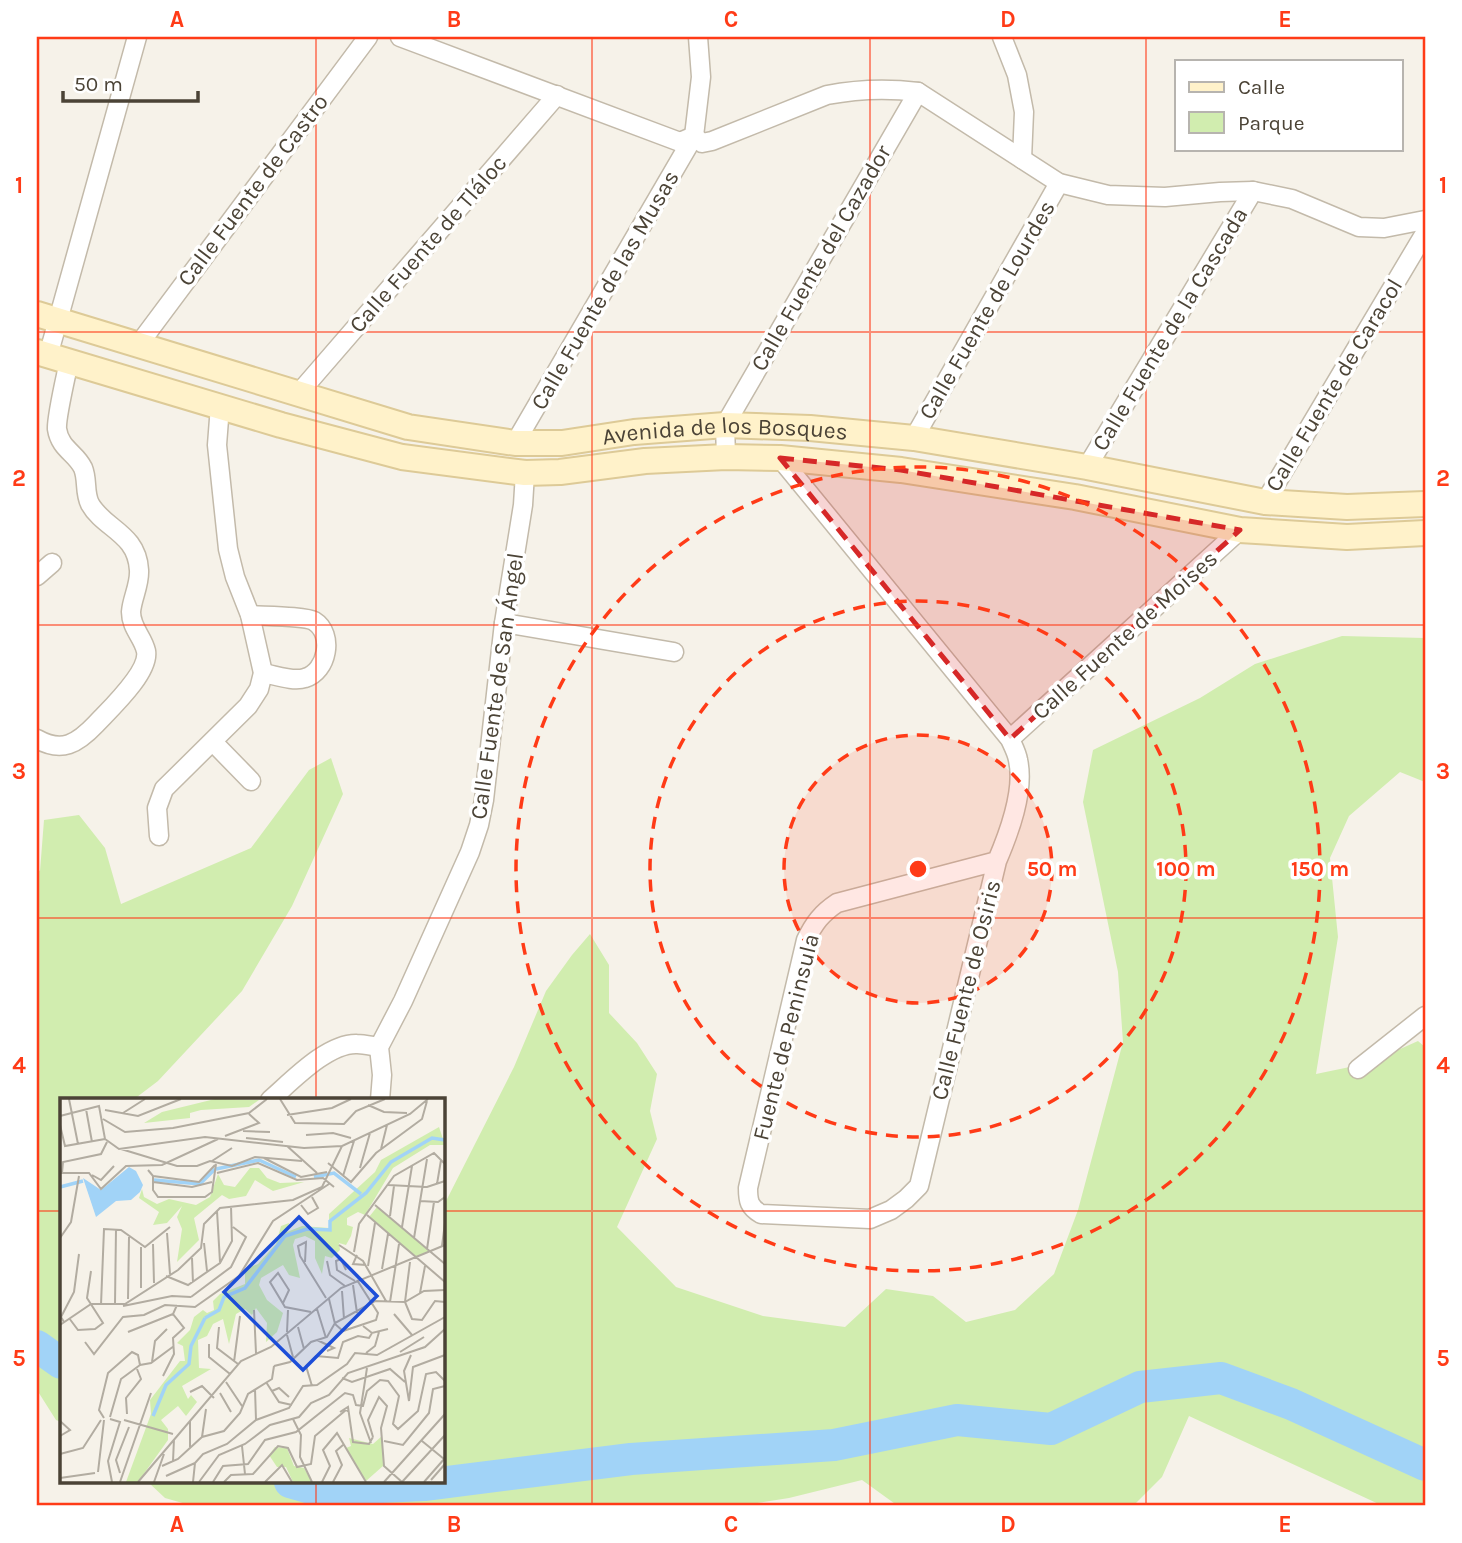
<svg xmlns="http://www.w3.org/2000/svg" width="1462" height="1543" viewBox="0 0 1462 1543" font-family="Karla,sans-serif">
  <rect width="100%" height="100%" fill="#f6f2e9"/>
  <!-- green -->
  <g fill="#d1edaf">
    <polygon points="1342,636 1425,638 1425,782 1400,772 1349,816 1330,858 1338,937 1316,1074 1369,1063 1418,1041 1425,1047 1425,1506 1383,1506 1189,1416 1162,1477 1133,1506 898,1506 862,1480 789,1498 738,1506 193,1506 165,1498 148,1482 443,1482 443,1207 514,1067 546,991 572,955 590,934 609,965 609,1013 637,1043 657,1074 650,1111 657,1139 617,1227 676,1287 763,1316 845,1327 886,1289 933,1296 966,1322 1015,1310 1054,1274 1078,1210 1123,1042 1118,972 1083,802 1093,750 1200,698 1255,664"/>
    <polygon points="331,758 343,794 292,906 242,991 158,1081 133,1100 61,1100 61,1422 56,1420 37,1390 37,868 40,871 44,820 79,815 105,848 121,904 251,848 309,770"/>
  </g>
  <g fill="none" stroke-linecap="round" stroke-linejoin="round">
    <!-- river -->
    <g stroke="#a1d3f7" stroke-width="32">
      <polyline points="37,1346 61,1363"/>
      <polyline points="290,1482 318,1490 424,1485 631,1459 834,1445 957,1420 1051,1429 1140,1387 1221,1378 1291,1404 1425,1465"/>
    </g>
    <defs>
      <g id="street">
        <path d="M400,37l280,105 14,-6 8,7 10,-2 115,-46c31,-6 60,-7 91,-3l141,91 49,12 57,2 55,-5 33,-1 39,8 67,28 25,1 41,-8"/>
        <polyline points="1002,37 1017,75 1024,112 1022,159"/>
        <polyline points="139,344 368,37"/>
        <polyline points="48,356 137,37"/>
        <polyline points="299,393 557,95"/>
        <polyline points="914,438 1059,183"/>
        <polyline points="515,443 694,136 701,77 698,37"/>
        <polyline points="726,457 725,425 918,92"/>
        <path d="M780,458l230,281c3,7 7,14 8,21 7,31 -9,73 -21,101l-78,325 -13,13 -15,11 -21,9 -109,-5c-12,-7 -13,-13 -13,-26l58,-248c8,-17 16,-27 31,-37l160,-42"/>
        <polyline points="1087,467 1253,191"/>
        <polyline points="1265,502 1425,233"/>
        <polyline points="37,576 52,563"/>
        <path d="M250,615c13,1 56,1 64,6 21,13 13,51 -9,57 -12,4 -30,-3 -42,-5"/>
        <polyline points="504,623 674,652"/>
        <path d="M37,739c25,14 40,5 59,-15 14,-15 54,-52 50,-73 -3,-14 -15,-23 -15,-39 1,-14 9,-27 8,-42 -2,-37 -35,-41 -49,-66 -6,-12 -2,-24 -7,-36 -7,-15 -23,-19 -26,-39 -1,-11 9,-53 12,-68"/>
        <polyline points="1010,739 1240,530"/>
        <polyline points="213,742 251,781"/>
        <polyline points="159,836 157,808 164,789 248,706 259,689 263,673 250,615 235,577 228,549 217,445 220,406"/>
        <polyline points="1358,1069 1425,1016"/>
        <path d="M270,1100c21,-18 57,-57 87,-56 7,0 15,2 22,3"/>
        <polyline points="380,1100 382,1075 379,1047 403,1001 470,852 479,825 484,800 504,623 523,505 525,473"/>
      </g>
      <g id="secondary">
        <path id="s1" d="M37,314l371,113 107,16h47l72,-11 91,-7 85,3 104,10 173,29 178,35 82,5 78,-3"/>
        <polyline points="37,352 281,425 402,457 525,473 560,472 645,461 726,457 780,458 901,470 1075,497 1240,530 1347,537 1425,533"/>
      </g>
    </defs>
    <!-- street casing -->
    <use href="#street" stroke="#c3baaa" stroke-width="21"/>
    <!-- secondary casing -->
    <use href="#secondary" stroke="#ddca97" stroke-width="28"/>
    <!-- street -->
    <use href="#street" stroke="#fff" stroke-width="18"/>
    <!-- secondary -->
    <use href="#secondary" stroke="#fff2ca" stroke-width="24"/>
  </g>
  <!-- marked area -->
  <path fill="#d62828" fill-opacity="0.2" stroke="#d62828" stroke-width="5" stroke-dasharray="14 9" stroke-linejoin="round" d="M780,458l121,12 339,60 -230,209z"/>
  <!-- grid -->
  <path fill="none" stroke="#ff3b17" stroke-width="2" stroke-opacity="0.55" d="M316,37v1063M592,37v1469M870,37v1469M1146,37v1469M37,332h1388M37,625h1388M37,918h1388M37,1211h24M443,1211h982M316,1482v24"/>
  <!-- distance rings -->
  <circle cx="918" cy="869" r="134" fill="#ff3b17" fill-opacity=".12"/>
  <g fill="none" stroke="#ff3b17" stroke-width="3.5" stroke-dasharray="12 9">
    <circle cx="918" cy="869" r="134"/>
    <circle cx="918" cy="869" r="268"/>
    <circle cx="918" cy="869" r="402"/>
  </g>
  <g text-anchor="middle" dominant-baseline="central" stroke-width="7" stroke-linejoin="round" paint-order="stroke">
    <!-- street labels -->
    <g font-size="23" fill="#4b4336" stroke="#fff">
      <text transform="translate(253 190) rotate(-53)">Calle Fuente de Castro</text>
      <text transform="translate(428 244) rotate(-49)">Calle Fuente de Tláloc</text>
      <text transform="translate(821 258) rotate(-60)">Calle Fuente del Cazador</text>
      <text transform="translate(605 290) rotate(-60)">Calle Fuente de las Musas</text>
      <text transform="translate(987 310) rotate(-60)">Calle Fuente de Lourdes</text>
      <text transform="translate(1170 329) rotate(-59)">Calle Fuente de la Cascada</text>
      <text transform="translate(1334 385) rotate(-59)">Calle Fuente de Caracol</text>
      <text stroke="none"><textPath href="#s1" startOffset="707">Avenida de los Bosques</textPath></text>
      <text transform="translate(1125 635) rotate(-42)">Calle Fuente de Moises</text>
      <text transform="translate(497 686) rotate(-82)">Calle Fuente de San Ángel</text>
      <text transform="translate(966 990) rotate(-76)">Calle Fuente de Osiris</text>
      <text transform="translate(786 1037) rotate(-76)">Fuente de Peninsula</text>
    </g>
  </g>
  <!-- overview -->
  <g transform="translate(60 1098)">
    <rect width="385" height="385" fill="#f6f2e9"/>
    <path d="M155,1l44,1 -10,7 -48,3 -11,3v5l-46,5 18,-11zM379,29l6,18h-15l-37,23 -28,47 -7,-3 -11,6v7l6,2 -2,9 -5,9 -7,-2 1,7 -8,8 -7,-2 -3,18 -7,-16v-17l-10,-5 -10,3 -2,6 7,33 -11,-3 -6,-10 -22,13 -2,7 8,15 16,13 -6,19 -11,10 1,-19 -11,-15 -4,7 -7,-6 -9,5 -7,30 -6,-25 -10,5 -6,12 -9,4 1,28 12,1 -29,17 6,13 3,-4 6,7 -11,14 -8,-10 -17,14 7,9v11l-30,42h-12l25,-68 -1,-14 30,-39h5l-2,-15 -6,-3 13,-13 4,-13 9,-7 4,3 7,-3 -1,-9 7,-7 25,-10v-15l13,-5 18,-20 5,-18 8,-3 -2,9 15,-6 27,2v-14l46,-42 6,-12zM190,70h9l8,10 13,5 24,-1 -31,9 -18,-11 -9,16 -17,3 -7,-4 -28,23 5,22 -22,22 5,-33 -5,-12 5,-11 -15,17 -14,2 6,-13 -20,-14 3,-9 2,8 13,7 12,-5 27,6 14,-8 8,-23 6,11 11,2zM317,109l52,44 -14,6 -46,-40zM322,338l1,30 -17,15 -20,-33 5,-2 -2,-8 24,6zM215,349l12,1 7,18 10,2 8,14h-19l-7,-15h-9l-8,-12z" fill="#d1edaf"/>
    <path d="M69,69l7,4 7,14 -3,7 -9,8 -15,1 -20,16 -13,-39 18,12z" fill="#a1d3f7"/>
    <path fill="none" stroke="#a1d3f7" stroke-width="3.5" d="M156,71l43,-9 37,17M254,79l20,-4 27,21M94,82l46,4 15,-15M0,89l23,-6M145,220l14,-8 5,-13 21,-9 40,-52 22,-7 23,1v-9l36,-28 25,-31 41,-24 13,2M93,318l13,-31 23,-21 2,-18 14,-28"/>
    <path fill="none" stroke="#b2aca1" stroke-width="2" d="M9,1l9,45M220,1l15,24 49,1 12,-13 29,-12M308,7l16,7 23,1M26,11l6,33M45,12l33,6 43,-17M63,15l22,-14M227,17l45,-7 19,-9M0,18l39,-10 6,33 14,10 86,-12 99,11 38,-2M43,21l22,13 48,-4 76,-15 18,-14M0,27l5,21 40,-7M183,33l27,1M246,37l27,-2 18,5M165,38l34,-13 -10,-9M186,40l37,4M47,44l-6,12 -38,8 -1,11h27l12,16 25,-23 36,-1 56,-26M227,48l30,27M61,51l56,17h20l13,-5 22,5 23,-9 47,4M321,51l6,-24M204,60l37,19 26,-5M152,63l20,-13M268,65l23,19 25,-29 46,-34 5,-18M300,70l10,-35M88,72l5,6 46,6 16,-17M157,75l41,-10 39,17 26,-2 11,9M32,77l9,5 13,-14M93,78v14l5,7h47l7,-5 4,-28M283,78l11,-35M93,84l39,5 20,-5M377,86l4,-24M328,87l39,2 18,-6M360,103l18,1 7,-5M241,107l7,9 10,-6 -6,-11M315,107l70,59M157,113l3,51M307,117l78,67M330,118l4,-30M342,129l10,-61M107,135l3,41M0,140l11,-16 8,-46M354,140l13,-79M144,145l3,28M93,146l1,39M279,147l24,16 23,40M382,148l3,-23M81,149v41M367,151l7,-47M294,154l5,-28 35,-48 40,-23 11,11M297,157l-4,9 13,1M132,160l1,25M267,163l3,14 15,11M245,164l1,-20 -8,4 2,10 26,42M350,164l-5,40 7,17 10,1 13,-19 10,1M308,168l7,-43M322,171l6,-35M286,172l-5,-11 -5,2 1,9 18,11M106,178l22,9 32,-22 12,-22 -1,-35M293,187l4,28M282,193l2,28M360,195l5,-27M131,199l40,-30 15,-30 -13,-10M68,201l1,-62M269,201l6,25 8,7 33,-11 2,-7 -21,-33M330,204l9,-58M223,205l6,-13 -11,-17 -8,9 15,25 26,5M55,206l1,-75M41,207l3,-76 17,1 24,17 25,-20M63,208l49,-10 19,1M257,211l9,29M194,212l2,43M334,216l18,21M9,220l9,12 17,-1 8,-6 -16,-25 4,-27M4,224l-3,-5 13,-25 5,-38M0,227l31,-21h34l53,-34 23,-22 3,-24 16,-16 73,-8 29,-13 20,-41 68,-32 18,-15M303,228l9,7 16,-4M159,229l-2,21 21,16M238,229l6,22M68,234l45,-18M227,234l1,-22M227,237l6,22M257,242l17,8 -7,3M25,244l9,12 29,-37 21,-2 21,-10 30,2 44,-31 34,-55 56,-37M149,246v13l21,17M340,254l24,-15M306,255l9,-7 4,-14M351,257l-7,16 5,30 4,-34 32,-12M92,264l3,-21 12,-12M174,264l6,-46M80,267l11,-2 23,-17M214,268l16,-4 21,-20 16,-5 8,-14 40,-22 30,1 19,-11 21,-1M307,270l-7,45 11,30M103,278l11,-22 -1,-16 11,-10 -11,-14 4,-9M282,280l10,4 38,-13 15,13M166,284l16,24M206,284l13,20 13,3M252,288l-6,-20 10,-10 22,2 5,-16 15,-6 11,2 3,-5M195,291l1,31M212,293l7,-3 10,9M130,294l12,-6 12,12M160,295l11,19M280,314l8,-5 5,35 16,2 4,-7M67,316l-1,-16 15,-19 -4,-10M50,319l11,-38 19,-14M44,320l-5,-8 9,-37 24,-21 6,3 2,10M50,321l10,3 -12,39 4,21M233,321l8,16 -1,22 12,25M64,322l49,14M0,323l10,9 -10,6M130,323v26M142,339l4,-28M313,339l-5,-17 11,-23 8,9 -6,22 3,38 18,16M324,343l19,4 26,-32 4,-24 12,-3M362,343l22,18M182,348l3,28M0,356l23,-6 18,-28M113,363l1,-22M102,368l16,-7 24,-22 22,-6 16,-18 8,-19 24,-15 2,-13M38,374l6,-52M60,375l-4,-13 13,-33M106,378l29,-13M0,380l35,-5M371,382l14,-16M60,384l31,-89M78,384l103,-121 30,-14 70,-59 104,-43M94,384l10,-28M133,384l2,-19 8,-9 24,-10 29,-24 33,-12 14,-22 14,-1 30,-21 8,-11 22,2 68,-38M139,384l20,-27 26,-11 25,-19 29,-8 12,-14 18,-8 19,-22 77,-26 20,-18M153,384l10,-16 25,-2 17,-24 31,-8 49,-39 8,2 3,10 7,1 4,-15 13,-11 8,1 11,15 -6,28 5,5 20,-18 8,-37 10,-2 9,9M164,384l7,-7 22,-1 25,-28 10,2 9,19 14,-3 4,-28 31,-26 3,2M205,384l17,-17 10,17M262,384l8,-16 -7,-16 14,-17 29,49M273,384l9,-17 -6,-14 7,-6M324,384l61,-68M342,384l43,-47M364,384l21,-24"/>
    <path fill="#1d4ed8" fill-opacity="0.15" stroke="#1d4ed8" stroke-width="3.5" d="M239,119l78,79 -74,74 -79,-78z"/>
    <rect width="385" height="385" fill="none" stroke="#4b4336" stroke-width="3.5"/>
  </g>
  <circle cx="918" cy="869" r="10" fill="#ff3b17" stroke="#fff" stroke-width="3.5"/>
  <g font-size="21" text-anchor="middle" font-weight="bold" fill="#ff3b17" stroke="#fff" stroke-width="7" stroke-linejoin="round" paint-order="stroke">
    <text x="1052" y="876">50 m</text>
    <text x="1186" y="876">100 m</text>
    <text x="1320" y="876">150 m</text>
  </g>
  <!-- border -->
  <rect width="1462" height="1543" fill="none" stroke="#ffffff" stroke-width="77"/>
  <!-- legend -->
  <rect x="1175" y="60" width="228" height="91" fill="#ffffff" stroke="#b7b4af" stroke-width="2"/>
  <rect x="1189" y="82" width="35" height="10" fill="#fff2ca" stroke="#b7b4af" stroke-width="2"/>
  <text x="1238" y="94" font-size="21" fill="#4b4336">Calle</text>
  <rect x="1189" y="112" width="35" height="21" fill="#d1edaf" stroke="#b7b4af" stroke-width="2"/>
  <text x="1238" y="130" font-size="21" fill="#4b4336">Parque</text>
  <!-- scale -->
  <path d="M63 91v10h135v-10" fill="none" stroke="#4b4336" stroke-width="3.5"/>
  <text x="74" y="91" font-size="21" fill="#4b4336" stroke="#ffffff" stroke-width="5" paint-order="stroke">50 m</text>
  <rect x="38" y="38" width="1386" height="1466" fill="none" stroke="#ff3b17" stroke-width="2.5"/>
  <g font-size="23" text-anchor="middle" font-weight="bold" fill="#ff3b17">
    <text x="177" y="27">A</text>
    <text x="454" y="27">B</text>
    <text x="731" y="27">C</text>
    <text x="1008" y="27">D</text>
    <text x="1285" y="27">E</text>
    <text x="19" y="193">1</text>
    <text x="1443" y="193">1</text>
    <text x="19" y="486">2</text>
    <text x="1443" y="486">2</text>
    <text x="19" y="779">3</text>
    <text x="1443" y="779">3</text>
    <text x="19" y="1073">4</text>
    <text x="1443" y="1073">4</text>
    <text x="19" y="1366">5</text>
    <text x="1443" y="1366">5</text>
    <text x="177" y="1532">A</text>
    <text x="454" y="1532">B</text>
    <text x="731" y="1532">C</text>
    <text x="1008" y="1532">D</text>
    <text x="1285" y="1532">E</text>
  </g>
</svg>
